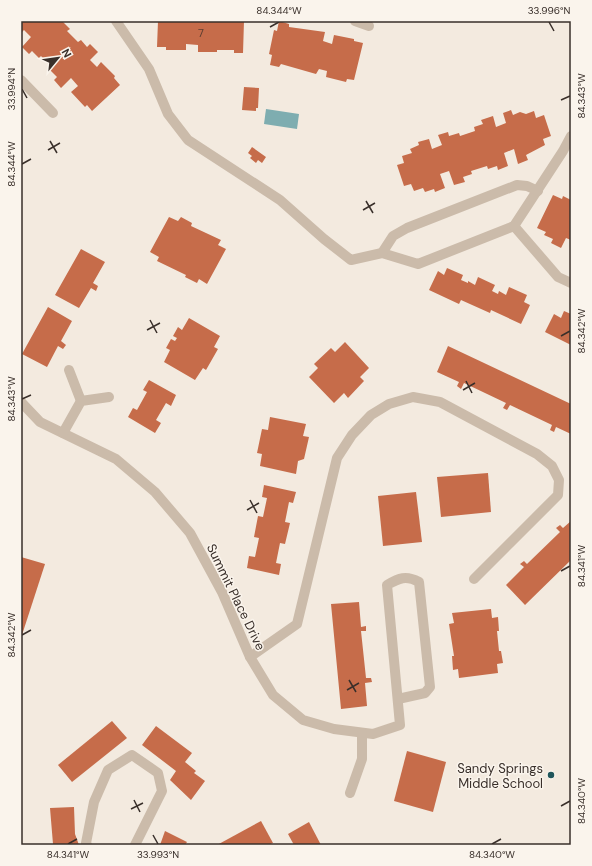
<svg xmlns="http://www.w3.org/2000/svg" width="592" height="866" viewBox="0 0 592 866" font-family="'DM Sans',sans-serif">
  <rect width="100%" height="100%" fill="#f3eadf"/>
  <!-- water -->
  <polygon fill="#7eadb0" points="266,109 299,114 297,129 264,124"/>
  <!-- building -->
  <g fill="#c66c4a">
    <polygon points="21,21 62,21 70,29 67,31 78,42 81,40 87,47 90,44 98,52 90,60 97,67 101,62 115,76 114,78 120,85 92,111 87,105 85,107 71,92 78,86 71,78 61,88 54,80 57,77 49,69 51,67 41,56 39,58 32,51 29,54 22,47 31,37 24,30 21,33"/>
    <polygon points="158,21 244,21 243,53 234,53 234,50 217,50 217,52 198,52 198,45 186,44 186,50 166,50 166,47 157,47"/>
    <polygon points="279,21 289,24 289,27 325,32 323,41 332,44 334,35 354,39 354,41 363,43 354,80 347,79 346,82 326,77 327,71 319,69 316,74 281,64 279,67 270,65 272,55 269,54 274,30 277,31"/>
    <polygon points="244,87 259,88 258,108 256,108 256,111 242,110"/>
    <polygon points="511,110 513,115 520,112 526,114 534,111 536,118 544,115 551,136 543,139 545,145 526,155 528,160 518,164 514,149 504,153 508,166 498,170 497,166 488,169 487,166 471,171 472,174 463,177 465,182 454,185 449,171 440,174 445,188 435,192 434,189 425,192 423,188 414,191 411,184 404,186 397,165 404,163 402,156 412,153 410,149 419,145 418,142 429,139 432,149 442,145 438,135 448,132 449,136 459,133 460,136 475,131 474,127 483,124 481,120 493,116 496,127 506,123 503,113"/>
    <polygon points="252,147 266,157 262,163 258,160 256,163 250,158 252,156 248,153"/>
    <polygon points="553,195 562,199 563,196 571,200 571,240 566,238 561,248 551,243 553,239 544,235 546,232 537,228"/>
    <polygon points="169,217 178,221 181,217 192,223 191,226 221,240 218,245 226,249 207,284 199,279 197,283 185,277 186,275 157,261 159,257 150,252"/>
    <polygon points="81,249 105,262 93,283 98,286 96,291 91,288 79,308 55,295"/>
    <polygon points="447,268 463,275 461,280 468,283 468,281 475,285 478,277 495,285 492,291 498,294 499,291 506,295 509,287 527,295 524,302 530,305 521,324 491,310 490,313 461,300 459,304 429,290 438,271 444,275"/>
    <polygon points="48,307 72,321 61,341 66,345 63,349 58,346 47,367 22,354"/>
    <polygon points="564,311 571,314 571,345 545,332 554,314 561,318"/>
    <polygon points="189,318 220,336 214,347 218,349 206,370 203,368 195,380 164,362 170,350 166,348 171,339 175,341 177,338 173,336 178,327 182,330"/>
    <polygon points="345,342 369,368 360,377 364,381 348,398 344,393 334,403 309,377 318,368 314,364 331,348 335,352"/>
    <polygon points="448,346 571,404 571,434 556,427 554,432 550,430 552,425 510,405 507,410 503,408 506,403 464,383 461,389 457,386 459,382 437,372"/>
    <polygon points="149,380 176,395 171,406 166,403 156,420 161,423 155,433 128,417 133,408 137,410 147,392 143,390"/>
    <polygon points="270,417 306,424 303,436 309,437 304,459 298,461 296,474 260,466 262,454 257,453 262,429 268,430"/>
    <polygon points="488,473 491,512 441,517 437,477"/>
    <polygon points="264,485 296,492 293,503 289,502 285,522 290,523 285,544 280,543 276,563 281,564 279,575 247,568 249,556 255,557 259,538 254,537 258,516 263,517 267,498 262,497"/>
    <polygon points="416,492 422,542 383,546 378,496"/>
    <polygon points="571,521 571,560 525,605 506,585 524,567 520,564 524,561 527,564 560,532 556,528 560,525 563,528"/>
    <polygon points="21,557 45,564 21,638"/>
    <polygon points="359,602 361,627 366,626 366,631 361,631 366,678 371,678 372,682 365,683 367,706 341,709 331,604"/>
    <polygon points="491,609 492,618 498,617 499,631 497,631 499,651 501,651 503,663 497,664 498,673 459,678 458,669 453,670 452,656 454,656 449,624 454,623 452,613"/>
    <polygon points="112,721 127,738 72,782 58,765"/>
    <polygon points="156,726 192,753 185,762 196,771 194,773 205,781 191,800 170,780 176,771 142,745"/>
    <polygon points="407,751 446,762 433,812 394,801"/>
    <polygon points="74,807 75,834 79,845 53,844 50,808"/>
    <polygon points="261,821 273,843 268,845 217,845"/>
    <polygon points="309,822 321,845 294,845 288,834"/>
    <polygon points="165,831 187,842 185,845 160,845"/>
  </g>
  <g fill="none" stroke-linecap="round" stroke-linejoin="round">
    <!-- minor -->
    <g stroke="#cbbbaa" stroke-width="10">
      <polyline points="116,21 149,69 168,114 188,140 280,200 324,239 351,260 382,253 418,264 514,226 563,151 571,136"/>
      <polyline points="355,21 369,26"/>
      <polyline points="21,80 53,113"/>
      <polyline points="514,226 558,277 571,283"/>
      <polyline points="382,253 393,236 407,228 517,185 527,186 538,191"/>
      <polyline points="69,370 81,401"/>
      <path d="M21,402l19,20 76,37 39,33 35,41 32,59 28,65 23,38 30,25 31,9 39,5 27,-9 -13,-140c12,-7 19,-10 32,-3l11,105 -5,6 -27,6"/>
      <polyline points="63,433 81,401 109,397"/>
      <polyline points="250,657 297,624 337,458 352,435 371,415 389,404 413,397 440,402 537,454 552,466 559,480 558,495 474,579"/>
      <polyline points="350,793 362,759 362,733"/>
      <polyline points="87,845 86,843 94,802 108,770 132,755 158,773 162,791 135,845"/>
    </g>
  </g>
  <!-- ticks -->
  <path fill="none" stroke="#392f2a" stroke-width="1.5" d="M549,22l5,9M270,27l9,-5M22,89l5,9M561,100l9,-4M50,141l7,12M48,150l12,-7M22,164l9,-5M366,201l7,12M363,210l12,-7M150,320l7,13M147,330l13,-7M561,336l9,-5M466,381l6,12M463,390l12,-7M22,399l9,-4M250,500l7,13M247,510l12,-7M561,571l9,-5M22,635l9,-5M349,680l7,12M347,690l12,-7M134,800l6,12M561,806l9,-5M131,809l12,-6M153,835l5,9M68,844l9,-5M492,844l9,-5"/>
  <!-- markers -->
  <circle fill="#1f555b" stroke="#faf4ec" stroke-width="1.5" cx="551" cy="775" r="4"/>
  <g text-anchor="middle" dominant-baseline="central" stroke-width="3" stroke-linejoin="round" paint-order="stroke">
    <!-- number labels -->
    <g font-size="11" fill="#5c3e32">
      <text x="201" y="33">7</text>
    </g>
    <!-- street labels -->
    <g font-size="13" fill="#392f2a" stroke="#faf4ec">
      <text transform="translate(236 597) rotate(64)">Summit Place Drive</text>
    </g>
    <!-- poi labels -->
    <g font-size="13" fill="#392f2a" stroke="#faf4ec" text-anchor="end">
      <text x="543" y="768">Sandy Springs<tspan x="543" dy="15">Middle School</tspan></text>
    </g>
  </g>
  <!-- border -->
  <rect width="592" height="866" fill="none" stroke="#faf4ec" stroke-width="44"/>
  <!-- north arrow -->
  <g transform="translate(58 58) rotate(61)" stroke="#faf4ec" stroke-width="3" paint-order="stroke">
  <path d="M0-3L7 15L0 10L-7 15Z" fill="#392f2a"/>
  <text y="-6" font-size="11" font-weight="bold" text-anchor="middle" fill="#392f2a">N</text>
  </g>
  <rect x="22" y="22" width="548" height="822" fill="none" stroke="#392f2a" stroke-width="1.5"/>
  <g font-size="10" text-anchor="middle" fill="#392f2a">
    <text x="279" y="14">84.344°W</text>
    <text x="549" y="14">33.996°N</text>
    <text transform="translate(11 89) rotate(-90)" y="4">33.994°N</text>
    <text transform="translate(581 96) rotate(-90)" y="4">84.343°W</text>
    <text transform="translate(11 164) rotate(-90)" y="4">84.344°W</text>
    <text transform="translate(581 331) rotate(-90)" y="4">84.342°W</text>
    <text transform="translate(11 399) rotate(-90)" y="4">84.343°W</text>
    <text transform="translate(581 566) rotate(-90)" y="4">84.341°W</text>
    <text transform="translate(11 635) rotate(-90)" y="4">84.342°W</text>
    <text transform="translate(581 801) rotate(-90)" y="4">84.340°W</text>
    <text x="68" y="858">84.341°W</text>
    <text x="158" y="858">33.993°N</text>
    <text x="492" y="858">84.340°W</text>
  </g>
</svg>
